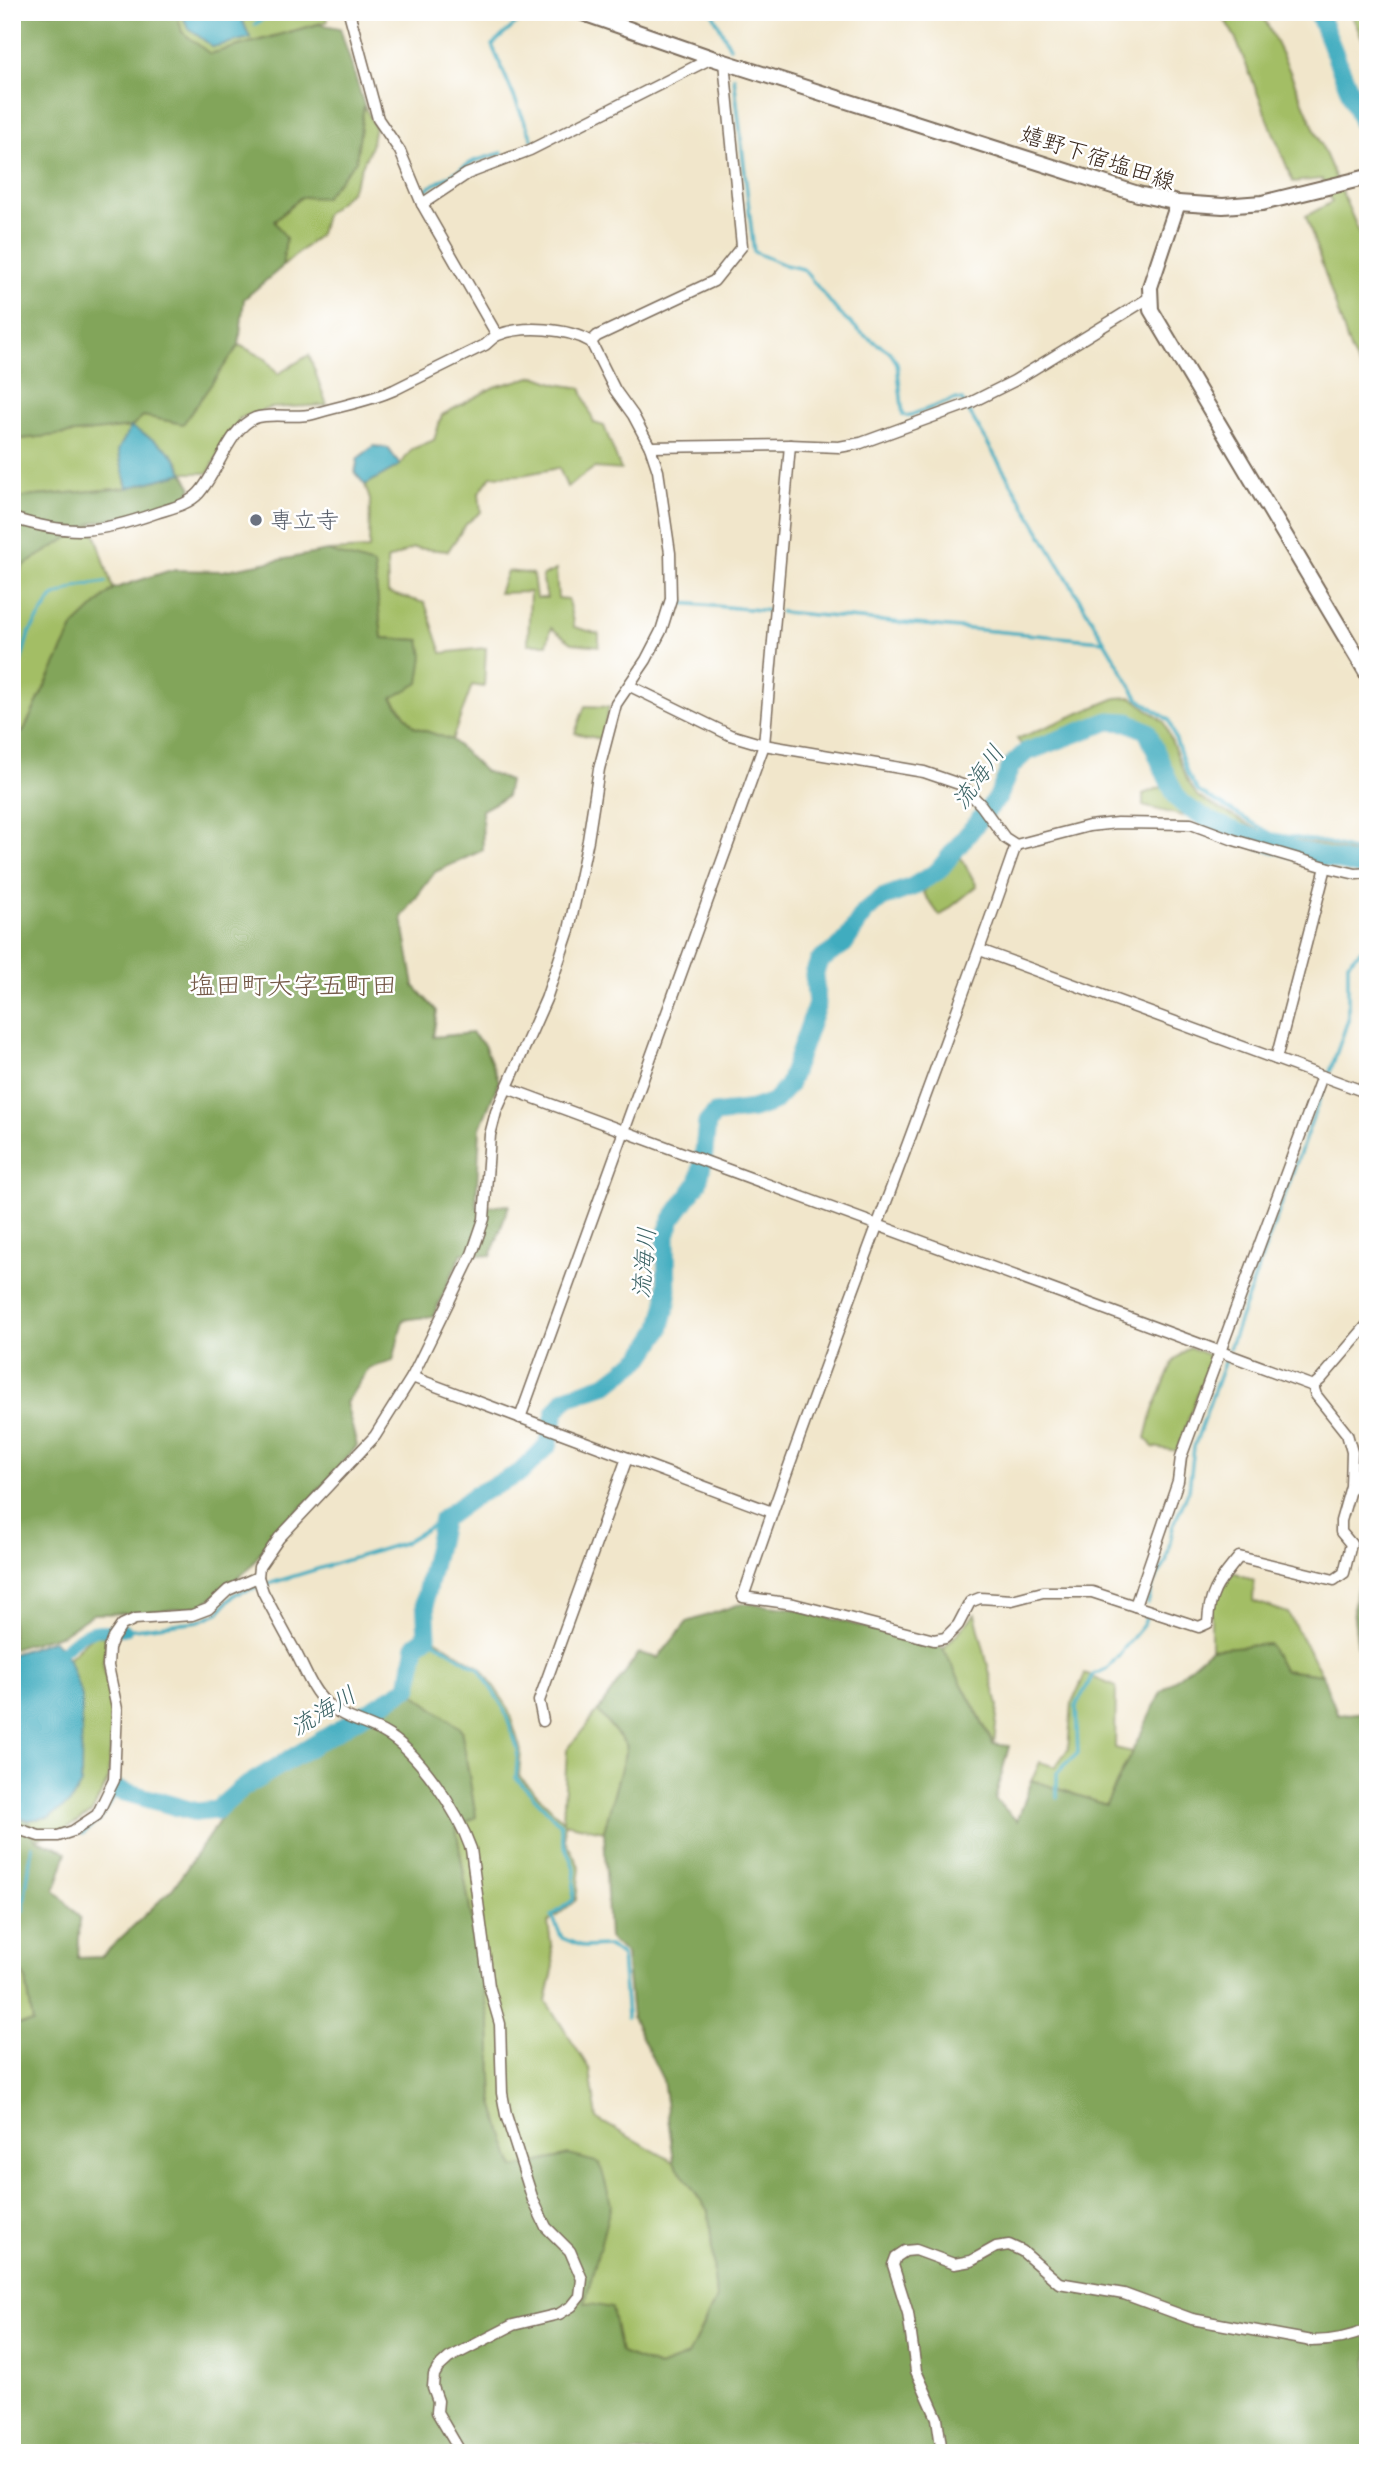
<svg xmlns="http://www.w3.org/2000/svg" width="1380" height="2465" viewBox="0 0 1380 2465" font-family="'Comic Neue','Klee One',sans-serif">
  <rect width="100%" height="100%" fill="#fff"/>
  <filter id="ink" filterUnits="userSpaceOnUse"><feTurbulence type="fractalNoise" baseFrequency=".0143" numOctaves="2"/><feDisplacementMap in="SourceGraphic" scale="14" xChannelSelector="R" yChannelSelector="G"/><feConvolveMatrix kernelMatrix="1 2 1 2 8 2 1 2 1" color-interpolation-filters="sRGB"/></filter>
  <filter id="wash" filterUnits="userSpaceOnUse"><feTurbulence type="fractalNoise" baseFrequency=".00686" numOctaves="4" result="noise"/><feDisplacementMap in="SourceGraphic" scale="28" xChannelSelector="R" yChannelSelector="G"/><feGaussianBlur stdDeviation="1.57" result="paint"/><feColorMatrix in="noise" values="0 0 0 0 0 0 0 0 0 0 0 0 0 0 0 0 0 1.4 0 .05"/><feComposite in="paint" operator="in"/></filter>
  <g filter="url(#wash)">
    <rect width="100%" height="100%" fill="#f1e6cb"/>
    <!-- green -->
    <g fill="#a3be65" stroke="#6f7442" stroke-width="2">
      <polygon points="177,12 189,12 184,19 250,38 239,12 325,12 328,21 209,54 182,32 176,15"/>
      <polygon points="1220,12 1261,12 1287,65 1368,253 1368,382 1351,352 1306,216 1332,202 1322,179 1293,182 1235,37"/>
      <polygon points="1350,12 1368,16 1368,50"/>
      <polygon points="364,105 375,127 371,146 351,191 325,215 320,234 282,267 286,238 274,222 301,197 356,161"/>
      <polygon points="239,345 265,358 278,374 309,355 327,405 270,408 240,418 208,473 183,473 179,462 118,450 127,488 12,498 12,440 130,427 143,416 183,424"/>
      <polygon points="535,376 557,384 581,388 594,423 604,426 621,470 594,468 567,487 559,468 522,475 491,476 479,493 481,512 467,523 448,551 413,548 387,560 388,593 425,603 442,653 486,648 484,687 472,685 452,740 414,727 392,697 419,640 382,638 374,566 327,551 369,549 370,500 365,485 400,465 412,449 434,440 442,415 494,387"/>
      <polygon points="92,523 113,589 74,626 23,732 12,734 12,586 23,566"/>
      <polygon points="556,570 558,598 568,599 574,627 599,634 599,646 572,643 551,628 547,644 528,644 530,592 499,593 507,571 533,574 536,598 547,598 542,576"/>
      <polygon points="1132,697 1164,722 1187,780 1198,797 1271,837 1327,846 1364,857 1360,863 1271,842 1209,815 1183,816 1143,806 1143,794 1178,781 1153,727 1128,716 1108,718 1023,747 1017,739 1116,698"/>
      <polygon points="585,706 609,707 601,739 575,733"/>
      <polygon points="959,854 977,886 940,916 923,892"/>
      <polygon points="1189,1347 1211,1356 1177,1451 1153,1447 1146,1438 1153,1410 1173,1362"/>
      <polygon points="1234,1572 1254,1581 1253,1601 1288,1613 1322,1675 1283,1670 1268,1644 1211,1649 1211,1601"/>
      <polygon points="975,1614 998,1706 994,1744 943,1649"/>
      <polygon points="93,1635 107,1637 103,1663 113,1711 108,1780 92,1812 63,1831 35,1839 28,1820 49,1817 82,1698 68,1658"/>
      <polygon points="435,1639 482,1669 507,1706 521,1750 519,1776 563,1821 567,1750 598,1711 627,1746 604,1831 564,1823 565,1840 580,1868 576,1900 548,1923 554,1966 546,2001 590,2070 597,2119 674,2162 709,2212 716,2299 688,2356 659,2367 621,2353 584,2304 591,2272 569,2155 514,2169 493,2103 490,2026 456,1828 476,1817 461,1729 413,1693 420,1647"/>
      <polygon points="1085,1674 1116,1687 1115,1748 1132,1752 1106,1805 1032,1780 1040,1762 1055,1767 1068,1749 1072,1703"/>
      <polygon points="12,1960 26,1979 33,2023 12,2025"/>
    </g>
    <!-- forest -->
    <g fill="#82a55a" stroke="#5e683c" stroke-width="2">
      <polygon points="12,12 177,12 182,32 210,54 319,24 340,28 364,105 356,161 324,198 301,197 274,221 286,238 282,267 244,299 239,345 183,424 143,416 131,427 12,440"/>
      <polygon points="183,473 192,488 181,505 92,523 23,566 12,586 12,498 127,488"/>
      <polygon points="327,551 374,565 382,638 420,640 423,656 419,683 392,698 414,727 452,740 484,771 509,781 506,797 482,810 483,850 435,872 402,917 414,986 437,1011 433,1037 472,1033 484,1045 499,1081 480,1128 476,1207 509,1205 491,1256 462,1253 433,1316 403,1320 393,1361 369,1368 346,1403 357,1446 313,1497 273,1533 250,1568 201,1606 140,1613 93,1614 63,1634 12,1649 12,734 23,732 74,626 113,589 171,570 222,571"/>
      <polygon points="1368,1566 1368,2453 12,2453 12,2025 33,2023 26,1979 12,1960 12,1814 28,1820 35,1839 67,1852 55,1890 80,1918 78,1958 101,1957 173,1888 222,1817 248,1790 413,1693 461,1729 476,1817 456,1828 490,2026 493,2103 514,2168 569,2155 600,2163 611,2204 585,2303 612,2308 621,2353 659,2367 688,2356 716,2299 709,2212 674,2162 663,2080 632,2017 626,1954 609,1938 604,1831 627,1746 598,1711 639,1653 658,1658 687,1622 743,1603 796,1609 943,1648 993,1744 1009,1746 995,1799 1017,1821 1032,1780 1106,1805 1161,1692 1211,1649 1269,1644 1283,1670 1322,1675 1338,1715 1366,1712 1353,1609 1361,1569"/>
    </g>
    <!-- water -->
    <g fill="#40acbf" stroke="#3e6b6e" stroke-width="2">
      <polygon points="189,12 239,12 250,38 213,47 188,28 184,19"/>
      <path d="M131,427c21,12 44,21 52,46l-56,15 -9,-38z"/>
      <polygon points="374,446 388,448 400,465 365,485 355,473 358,458"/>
      <polygon points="54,1640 68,1658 82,1697 81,1784 70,1803 49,1817 28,1820 12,1814 12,1654"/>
    </g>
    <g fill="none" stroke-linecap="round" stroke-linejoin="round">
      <!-- stream -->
      <g stroke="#40acbf" stroke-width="3.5">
        <polyline points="529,12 492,45 532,139"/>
        <polyline points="712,12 730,47"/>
        <polyline points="255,24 269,15 268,12"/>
        <polyline points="734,77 754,252 785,265 803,269 839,313 864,335 890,352 897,363 903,415 908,416 955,399 962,400 1138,698 1169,720 1188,775 1199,792 1272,834 1328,843 1368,855"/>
        <polyline points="425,190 474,161 502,153"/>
        <polyline points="680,603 771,611"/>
        <polyline points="781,612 1103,641"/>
        <polyline points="12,693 29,633 53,597 79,586 106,582"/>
        <polyline points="1330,1072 1348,1020 1348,963 1368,943"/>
        <polyline points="1229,1349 1325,1084"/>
        <polyline points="1148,1603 1153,1583 1166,1563 1173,1526 1189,1490 1194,1447 1225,1360"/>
        <polyline points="126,1630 199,1621 218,1613 235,1594 403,1543 443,1519"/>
        <polyline points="427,1637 479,1669 503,1707 518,1749 516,1778 560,1824 564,1844 575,1870 573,1900 552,1916 562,1938 584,1947 609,1946 622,1956 627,2017"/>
        <polyline points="1057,1797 1057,1773 1078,1753 1076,1706 1093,1675 1108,1668 1144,1624 1147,1615"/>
        <polyline points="82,1834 100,1820 118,1790"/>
        <polyline points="12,1923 23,1910 32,1846"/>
      </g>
      <!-- canal -->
      <path stroke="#40acbf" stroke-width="12" d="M62,1651c26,-24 30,-21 64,-21"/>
      <!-- river -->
      <g stroke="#40acbf" stroke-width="19">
        <polyline points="1318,12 1368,137"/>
        <path d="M118,1790l78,22 21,-2 24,-21 168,-102 7,-42 11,-8 -2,-39 18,-79 33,-24 44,-22 29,-29 6,-32 11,-14 41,-14 35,-27 18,-27 7,-27 -1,-68 6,-16 26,-36 5,-22 4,-38 8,-9 38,-5 20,-7 15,-16 29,-82 -3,-29 5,-14 25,-17 21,-32 17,-14 30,-11 26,-16 60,-74 13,-31 15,-14 83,-31 19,1 19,9c7,15 24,59 32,69 34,34 134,54 182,66l7,-1"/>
      </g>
    </g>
  </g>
  <g filter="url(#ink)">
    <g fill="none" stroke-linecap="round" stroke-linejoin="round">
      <defs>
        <g id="street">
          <polyline points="349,12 378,119 400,151 422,204 497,335"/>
          <polyline points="422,204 467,174 530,150 712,58"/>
          <polyline points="591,342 597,336 714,281 742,246 724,62"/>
          <polyline points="650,447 790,445 839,447 861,443 968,404 1014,381 1149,298"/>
          <path d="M12,518c58,18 88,15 144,-5 15,-5 32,-8 43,-20 20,-22 30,-65 56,-75 18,-6 40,1 58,-4 26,-8 57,-13 81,-24 30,-15 60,-30 91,-45 4,-3 8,-8 13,-10 25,-10 70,-7 93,7l24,48 18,25 17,32 8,24 12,82 1,46 -10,32 -15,29 -30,44 -17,65 -11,71 -19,90 -23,69 -50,113 -6,23 -6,84 -12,35 -60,123 -37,59 -96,102 -20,29 -1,10 5,15c11,21 22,41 33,61 9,17 16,37 30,50 16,15 38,19 57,29 36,19 75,80 88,117l18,137 11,38 2,69 4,22 27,85 13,27 24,24 12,28 -2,17 -8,10 -13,8 -46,11 -64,33 -11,10 -4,7 -1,12 5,14 -1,11 24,41"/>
          <polyline points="630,686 730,735 764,745 924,772 962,785 981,805 1005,838 1016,845 1089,826 1117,823 1191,824 1234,840 1326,867 1356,874 1368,873"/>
          <polyline points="980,950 1368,1093"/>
          <polyline points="1276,1059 1326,867"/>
          <path d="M507,1088l806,298 3,9 31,39 5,18 -1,34 -10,35v11l10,12 -7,29 -10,7 -95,-23c-19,24 -30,34 -31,66l-9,4 -107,-35h-49l-31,8 -32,-2 -10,4 -12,23 -13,13 -11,2 -140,-36 -51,-7c86,-253 186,-500 273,-752"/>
          <polyline points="412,1377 772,1512"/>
          <polyline points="1313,1386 1321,1379 1368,1324"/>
          <polyline points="520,1418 764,745 790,445"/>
          <polyline points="1135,1606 1178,1481 1181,1457 1322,1076"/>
          <polyline points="543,1721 539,1701 627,1458"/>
          <polyline points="12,1827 39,1836 58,1836 73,1831 97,1815 114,1780 117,1709 108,1666 109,1648 113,1638 122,1625 135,1619 192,1615 208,1609 228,1590 258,1577"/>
          <path d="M942,2453l-5,-35 -21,-47 -8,-58 -15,-48 3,-8 9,-6 11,-1 38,14 17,-3 25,-14 13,-2 13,6 37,32 65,11 68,25 120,22c20,0 37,-3 56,-12"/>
        </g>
        <g id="secondary">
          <polyline points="580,12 712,58 1138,194 1178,203 1150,287 1151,310 1368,675"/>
          <polyline points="1178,203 1223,206 1262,203 1368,177"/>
        </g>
      </defs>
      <!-- street casing -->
      <use href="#street" stroke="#7b6c5b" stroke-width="13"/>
      <!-- secondary casing -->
      <use href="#secondary" stroke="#7b6c5b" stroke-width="18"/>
      <!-- street -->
      <use href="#street" stroke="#fff" stroke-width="10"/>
      <!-- secondary -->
      <use href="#secondary" stroke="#fff" stroke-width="14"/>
    </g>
  </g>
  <!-- markers -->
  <circle fill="#6b7280" stroke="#fff" stroke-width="2.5" cx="256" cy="520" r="7"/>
  <g text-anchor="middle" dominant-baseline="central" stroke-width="5" stroke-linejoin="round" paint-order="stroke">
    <!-- street labels -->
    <g font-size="23" fill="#3b2a1e" stroke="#fff">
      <text transform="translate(1098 158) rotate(18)">嬉野下宿塩田線</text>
    </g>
    <!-- worship labels -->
    <g font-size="23" fill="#5b616d" stroke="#fff" text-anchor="start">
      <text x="270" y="520">専立寺</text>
    </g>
    <!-- water labels -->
    <g font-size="24" font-style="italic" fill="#3d6466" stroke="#fff">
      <text transform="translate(978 777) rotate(-55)">流海川</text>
      <text transform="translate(644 1263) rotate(-85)">流海川</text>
      <text transform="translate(323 1711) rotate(-31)">流海川</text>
    </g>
    <!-- quarter labels -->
    <g font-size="26" fill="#745947" stroke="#fff">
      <text x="293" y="986">塩田町大字五町田</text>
    </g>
  </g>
  <!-- margin -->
  <rect width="1380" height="2465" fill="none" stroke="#fff" stroke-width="42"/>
</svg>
